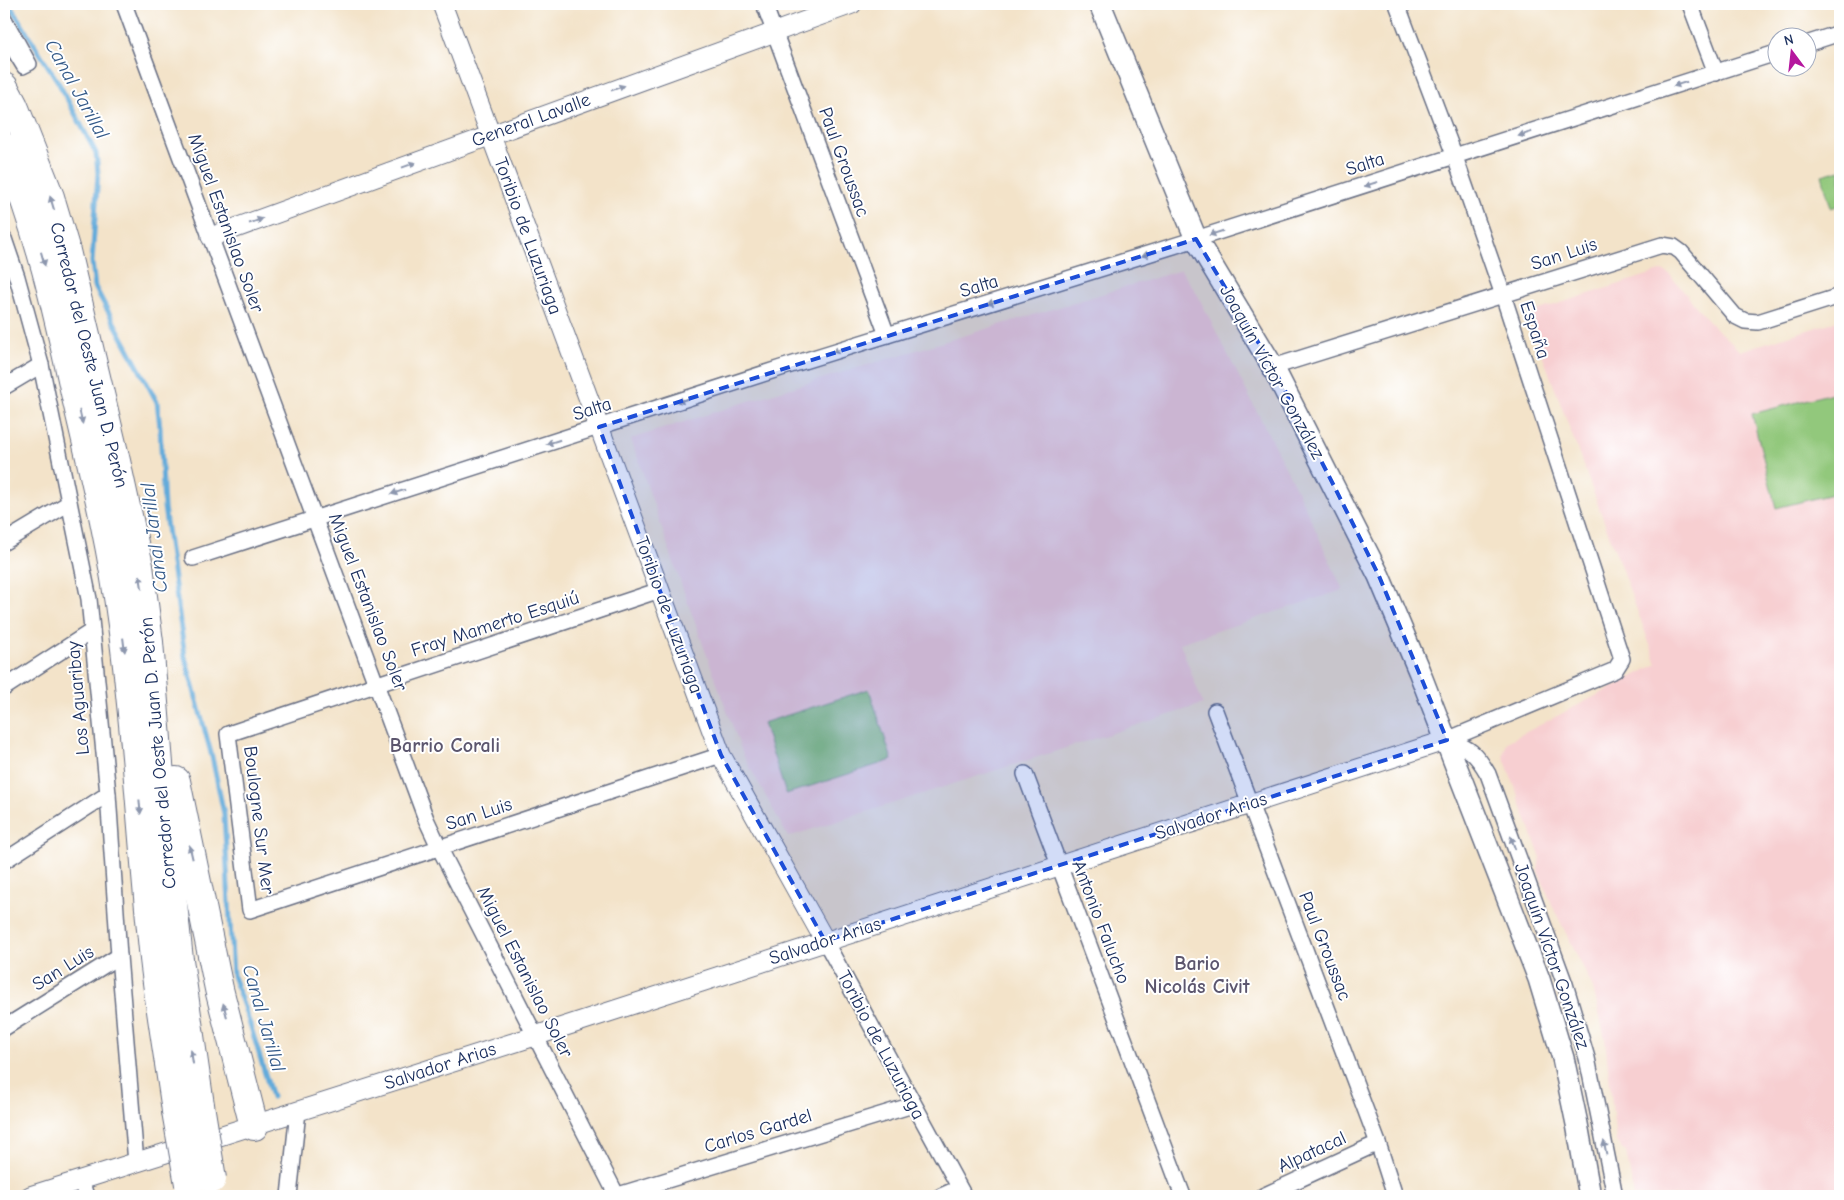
<svg xmlns="http://www.w3.org/2000/svg" width="1844" height="1200" viewBox="0 0 1844 1200" font-family="'Comic Neue',sans-serif">
  <rect width="100%" height="100%" fill="#fff"/>
  <filter id="ink" filterUnits="userSpaceOnUse"><feTurbulence type="fractalNoise" baseFrequency=".02" numOctaves="2"/><feDisplacementMap in="SourceGraphic" scale="10" xChannelSelector="R" yChannelSelector="G"/><feConvolveMatrix kernelMatrix="1 2 1 2 8 2 1 2 1" color-interpolation-filters="sRGB"/></filter>
  <filter id="wash" filterUnits="userSpaceOnUse"><feTurbulence type="fractalNoise" baseFrequency=".0096" numOctaves="4" result="noise"/><feDisplacementMap in="SourceGraphic" scale="20" xChannelSelector="R" yChannelSelector="G"/><feGaussianBlur stdDeviation="1.12" result="paint"/><feColorMatrix in="noise" values="0 0 0 0 0 0 0 0 0 0 0 0 0 0 0 0 0 1.4 0 .05"/><feComposite in="paint" operator="in"/></filter>
  <g filter="url(#wash)">
    <rect width="100%" height="100%" fill="#f3e3c9"/>
    <!-- built -->
    <g fill="#f7cfd1">
      <polygon points="1181,270 1196,292 1302,500 1343,590 1180,643 1203,704 788,837 743,755 686,598 631,439 755,399"/>
      <polygon points="1660,271 1666,272 1671,276 1710,323 1740,351 1840,320 1840,1196 1634,1196 1626,1152 1616,1141 1605,1039 1593,988 1553,907 1538,871 1540,856 1503,755 1507,742 1657,664 1529,319 1530,315 1536,311"/>
    </g>
    <!-- green -->
    <g fill="#92c87b" stroke="#567c6c">
      <polygon points="1840,170 1840,205 1831,208 1822,175"/>
      <polygon points="1840,391 1840,492 1776,508 1752,414"/>
      <polygon points="869,689 892,760 786,794 763,723"/>
    </g>
    <g fill="none" stroke-linecap="round" stroke-linejoin="round">
      <!-- stream -->
      <polyline stroke="#63abda" stroke-width="5" points="9,4 58,82 96,153 98,173 92,262 95,287 157,402 160,427 164,507 185,657 212,757 224,814 233,976 250,1024 272,1097"/>
    </g>
  </g>
  <g filter="url(#ink)">
    <g fill="none" stroke-linecap="round" stroke-linejoin="round">
      <defs>
        <polyline id="pedestrian" points="4,15 31,64 23,68 4,37"/>
        <g id="minor">
          <polyline points="124,4 426,819 440,849 617,1196"/>
          <polyline points="764,4 887,335"/>
          <polyline points="1397,4 1455,157 1503,295 1622,659 1615,670 1447,740"/>
          <polyline points="1690,4 1716,73"/>
          <polyline points="1806,44 1840,33"/>
          <polyline points="4,239 17,277 41,365 89,599 108,794 119,956 136,1163"/>
          <polyline points="1273,367 1662,245 1674,247 1681,252 1735,316 1745,321 1758,322 1840,296"/>
          <polyline points="4,387 41,365"/>
          <polyline points="4,542 69,503"/>
          <polyline points="193,558 781,368 1196,239 1776,53"/>
          <polyline points="660,590 228,734 250,910 721,755"/>
          <polyline points="4,688 92,631"/>
          <polyline points="1215,711 1378,1143 1395,1196"/>
          <path d="M1447,740c23,8 29,13 41,34l77,210 22,74 28,138"/>
          <polyline points="1025,774 1183,1196"/>
          <polyline points="4,861 108,794"/>
          <polyline points="825,941 964,1196"/>
          <polyline points="4,1028 119,956"/>
          <polyline points="81,1180 86,1196"/>
          <polyline points="289,1196 298,1111"/>
          <polyline points="615,1196 913,1105"/>
          <polyline points="941,1196 959,1188"/>
          <polyline points="1263,1196 1378,1143"/>
        </g>
        <g id="tertiary">
          <polyline points="442,4 721,755 825,941"/>
          <polyline points="211,237 852,4"/>
          <polyline points="30,1196 535,1036 1447,740"/>
        </g>
        <polyline id="secondary" points="1100,4 1196,239 1273,367 1379,576 1419,671 1539,979 1563,1058 1577,1124 1590,1196"/>
        <g id="motorway">
          <polyline points="4,87 14,106 50,197 66,251 116,461 139,566 149,642 162,800 179,960 200,1105"/>
          <path d="M4,147c34,78 53,163 71,246 18,77 37,154 47,232 15,111 20,223 32,334 6,51 15,102 22,152"/>
          <polyline points="176,781 219,989 254,1126"/>
        </g>
      </defs>
      <!-- pedestrian casing -->
      <use href="#pedestrian" stroke="#676e83" stroke-width="14"/>
      <!-- minor casing -->
      <use href="#minor" stroke="#676e83" stroke-width="18"/>
      <!-- tertiary casing -->
      <use href="#tertiary" stroke="#676e83" stroke-width="21"/>
      <!-- secondary casing -->
      <use href="#secondary" stroke="#676e83" stroke-width="24"/>
      <!-- motorway casing -->
      <use href="#motorway" stroke="#676e83" stroke-width="30"/>
      <!-- pedestrian -->
      <use href="#pedestrian" stroke="#fff" stroke-width="11"/>
      <!-- minor -->
      <use href="#minor" stroke="#fff" stroke-width="15"/>
      <!-- tertiary -->
      <use href="#tertiary" stroke="#fff" stroke-width="19"/>
      <!-- secondary -->
      <use href="#secondary" stroke="#fff" stroke-width="21"/>
      <!-- motorway -->
      <use href="#motorway" stroke="#fff" stroke-width="28"/>
      <defs>
        <g id="motorway-bridge">
          <polyline points="200,1105 212,1179"/>
          <polyline points="176,1111 189,1184"/>
        </g>
      </defs>
      <!-- motorway-bridge casing -->
      <use href="#motorway-bridge" stroke="#676e83" stroke-width="30" stroke-linecap="butt"/>
      <!-- motorway-bridge -->
      <use href="#motorway-bridge" stroke="#fff" stroke-width="28"/>
    </g>
    <!-- one-way arrows -->
    <defs><path id="oneway-solid" d="M-6-.8H1V-3.2L6.5 0L1 3.2V.8H-6Z" transform="scale(1.25)"/></defs>
    <g fill="#8d97ae">
      <use href="#oneway-solid" transform="translate(1680 84) rotate(163)"/>
      <use href="#oneway-solid" transform="translate(618 88) rotate(-20)"/>
      <use href="#oneway-solid" transform="translate(1525 134) rotate(162)"/>
      <use href="#oneway-solid" transform="translate(409 165) rotate(-20)"/>
      <use href="#oneway-solid" transform="translate(1371 184) rotate(162)"/>
      <use href="#oneway-solid" transform="translate(52 203) rotate(-107)"/>
      <use href="#oneway-solid" transform="translate(256 221) rotate(-20)"/>
      <use href="#oneway-solid" transform="translate(1216 233) rotate(162)"/>
      <use href="#oneway-solid" transform="translate(1149 254) rotate(163)"/>
      <use href="#oneway-solid" transform="translate(43 259) rotate(74)"/>
      <use href="#oneway-solid" transform="translate(994 302) rotate(163)"/>
      <use href="#oneway-solid" transform="translate(839 350) rotate(162)"/>
      <use href="#oneway-solid" transform="translate(684 400) rotate(162)"/>
      <use href="#oneway-solid" transform="translate(81 417) rotate(77)"/>
      <use href="#oneway-solid" transform="translate(553 442) rotate(162)"/>
      <use href="#oneway-solid" transform="translate(398 492) rotate(162)"/>
      <use href="#oneway-solid" transform="translate(141 582) rotate(-99)"/>
      <use href="#oneway-solid" transform="translate(124 645) rotate(83)"/>
      <use href="#oneway-solid" transform="translate(140 807) rotate(85)"/>
      <use href="#oneway-solid" transform="translate(1513 843) rotate(-110)"/>
      <use href="#oneway-solid" transform="translate(191 852) rotate(-103)"/>
      <use href="#oneway-solid" transform="translate(225 1010) rotate(-105)"/>
      <use href="#oneway-solid" transform="translate(192 1057) rotate(-99)"/>
      <use href="#oneway-solid" transform="translate(1605 1148) rotate(-101)"/>
    </g>
  </g>
  <!-- marked area -->
  <path fill="#1d4ed8" fill-opacity="0.2" stroke="#1d4ed8" stroke-width="4" stroke-dasharray="10 6" stroke-linejoin="round" d="M1196,239l77,128 60,117 46,92 68,164 -622,201 -104,-186 -122,-328z"/>
  <g text-anchor="middle" dominant-baseline="central" stroke-width="4" stroke-linejoin="round" paint-order="stroke">
    <!-- street labels -->
    <g font-size="19" fill="#1b2f5e" stroke="#fff">
      <text transform="translate(531 120) rotate(-20)">General Lavalle</text>
      <text transform="translate(844 162) rotate(70)">Paul Groussac</text>
      <text transform="translate(1365 164) rotate(-18)">Salta</text>
      <text transform="translate(226 223) rotate(70)">Miguel Estanislao Soler</text>
      <text transform="translate(528 236) rotate(70)">Toribio de Luzuriaga</text>
      <text transform="translate(1564 254) rotate(-18)">San Luis</text>
      <text transform="translate(979 286) rotate(-17)">Salta</text>
      <text transform="translate(1535 330) rotate(72)">España</text>
      <text transform="translate(89 355) rotate(76)">Corredor del Oeste Juan D. Perón</text>
      <text transform="translate(1272 372) rotate(61)">Joaquín Víctor González</text>
      <text transform="translate(592 409) rotate(-18)">Salta</text>
      <text transform="translate(368 602) rotate(69)">Miguel Estanislao Soler</text>
      <text transform="translate(669 615) rotate(70)">Toribio de Luzuriaga</text>
      <text transform="translate(495 624) rotate(-18)">Fray Mamerto Esquiú</text>
      <text transform="translate(78 698) rotate(-95)">Los Aguaribay</text>
      <text transform="translate(158 753) rotate(-95)">Corredor del Oeste Juan D. Perón</text>
      <text transform="translate(479 814) rotate(-18)">San Luis</text>
      <text transform="translate(1211 816) rotate(-18)">Salvador Arias</text>
      <text transform="translate(259 820) rotate(83)">Boulogne Sur Mer</text>
      <text transform="translate(1101 922) rotate(69)">Antonio Falucho</text>
      <text transform="translate(825 941) rotate(-18)">Salvador Arias</text>
      <text transform="translate(1325 946) rotate(69)">Paul Groussac</text>
      <text transform="translate(1552 956) rotate(71)">Joaquín Víctor González</text>
      <text transform="translate(63 968) rotate(-32)">San Luis</text>
      <text transform="translate(525 972) rotate(63)">Miguel Estanislao Soler</text>
      <text transform="translate(881 1045) rotate(62)">Toribio de Luzuriaga</text>
      <text transform="translate(440 1066) rotate(-18)">Salvador Arias</text>
      <text transform="translate(758 1131) rotate(-17)">Carlos Gardel</text>
      <text transform="translate(1312 1152) rotate(-25)">Alpatacal</text>
    </g>
    <!-- water labels -->
    <g font-size="20" font-style="italic" fill="#345a89" stroke="#fff">
      <text transform="translate(77 89) rotate(61)">Canal Jarillal</text>
      <text transform="translate(154 538) rotate(-97)">Canal Jarillal</text>
      <text transform="translate(264 1018) rotate(74)">Canal Jarillal</text>
    </g>
    <!-- neighbourhood labels -->
    <g font-size="20" font-weight="bold" fill="#5c566e" stroke="#fff">
      <text x="445" y="745">Barrio Corali</text>
      <text x="1197" y="963">Bario<tspan x="1197" dy="23">Nicolás Civit</tspan></text>
    </g>
  </g>
  <!-- margin -->
  <rect width="1844" height="1200" fill="none" stroke="#fff" stroke-width="20"/>
  <!-- north arrow -->
  <g transform="translate(1792 52) rotate(345)"><circle r="24" fill="#ffffff" stroke="#a4acbf"/>
  <path d="M0-4L9 19L0 12L-9 19Z" fill="#b5179e"/>
  <text y="-8" font-size="14" font-weight="bold" text-anchor="middle" fill="#1b2f5e">N</text>
  </g>
</svg>
